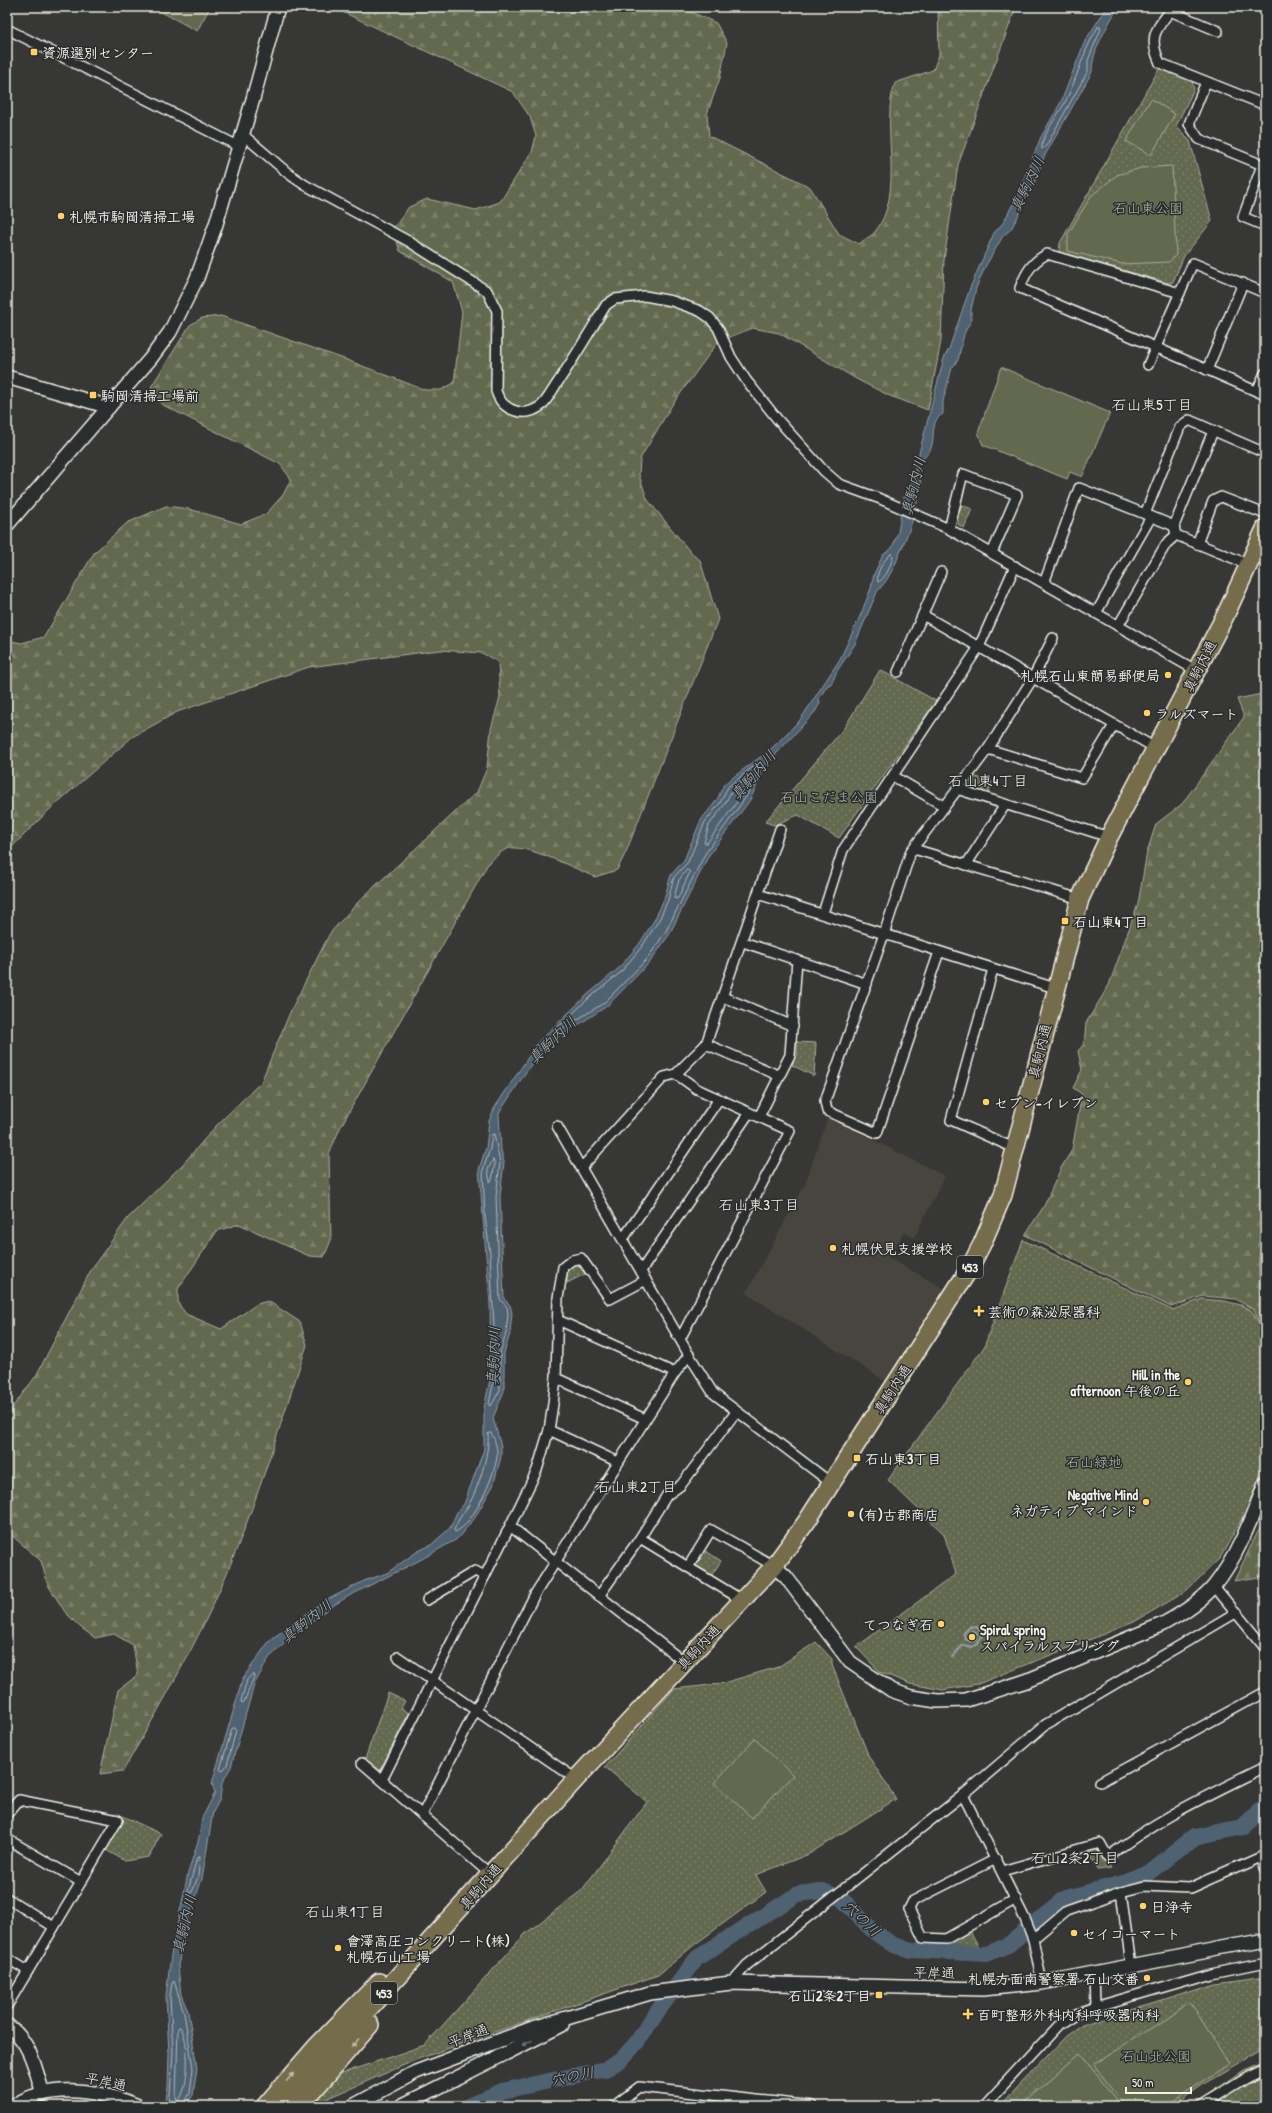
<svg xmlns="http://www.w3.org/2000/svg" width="1272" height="2113" viewBox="0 0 1272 2113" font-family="'Patrick Hand','Klee One',sans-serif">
  <defs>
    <pattern id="forest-firs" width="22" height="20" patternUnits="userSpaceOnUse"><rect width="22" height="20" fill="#63694f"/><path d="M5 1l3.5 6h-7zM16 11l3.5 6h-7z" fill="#7a7f68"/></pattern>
    <pattern id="park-dots" width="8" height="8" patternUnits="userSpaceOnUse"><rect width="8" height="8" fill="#63694f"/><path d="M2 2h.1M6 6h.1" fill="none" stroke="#7a7f68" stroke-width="1.8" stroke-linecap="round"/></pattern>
  </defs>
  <rect width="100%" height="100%" fill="#373735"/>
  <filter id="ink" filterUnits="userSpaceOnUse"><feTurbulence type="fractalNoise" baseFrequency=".025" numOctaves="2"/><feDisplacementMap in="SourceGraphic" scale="8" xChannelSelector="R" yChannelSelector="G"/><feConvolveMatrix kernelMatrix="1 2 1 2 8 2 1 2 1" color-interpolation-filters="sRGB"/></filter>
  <g filter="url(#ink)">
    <!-- built -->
    <polygon fill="#46443d" points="828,1117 945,1176 914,1238 904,1232 889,1258 945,1289 885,1381 746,1293 805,1184"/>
    <!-- forest -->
    <g fill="url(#forest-firs)" stroke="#acad9c">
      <path d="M332,7h348l36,16 11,20 -7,35 -13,36 2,22 101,51 29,47 20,10c4,-4 11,-7 15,-11 33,-39 5,-105 21,-150l38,-13 6,-15 -1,-48h78l-58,158 -14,95 -3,81 -13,69 -38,-14 -32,-16 -79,-47 -27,-5 -34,14 -46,63 -32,54 -1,16 8,24 45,55 8,6 18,59 -92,233 -9,18 -22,7c-17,-7 -72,-35 -88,-28 -6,2 -12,9 -18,13l-149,266 -11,26 2,86 -7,17 -15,-1 -70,-32 -22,7 -39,58v14l8,11 35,15 36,-25 11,-3 32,21 7,23c-30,88 -56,178 -95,262 -26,56 -58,110 -89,164l-23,3 18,-84 20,-15 -5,-30 -19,-11 -19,4 -15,-11 -15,-15 -17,-27 -7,-24 -32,-28 -2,3v-116l7,-15 22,-29 56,-108 36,-50 55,-54 33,-38 45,-44 30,-72 39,-77 31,-34 116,-107 10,-24 4,-39 9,-32 -2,-35 -16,-9 -42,-3 -131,17 -132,45 -45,25 -83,73 -42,42v-212l14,3 23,-6 50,-84 33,-30 39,-17 23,3 52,15 25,-10 17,-19 8,-16 -11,-15 -119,-60 -10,-17 39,-62 12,-7 19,-2 126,44 78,30h16l13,-7 8,-71 -9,-30 -53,-31 -7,-22 16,-22 18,-8 49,11 24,-8 32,-50 4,-16 -6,-19 -17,-25z"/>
      <polygon points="1265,689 1265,1237 1259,1258 1260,1324 1254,1310 1236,1299 1203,1296 1171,1307 1025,1235 1044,1206 1061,1168 1072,1150 1082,1094 1073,1088 1082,1070 1078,1051 1084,1044 1086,1023 1109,985 1138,904 1147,852 1156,824 1182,804 1244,717 1237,699 1262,694"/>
      <polygon points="1265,1517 1265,1576 1234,1581"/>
    </g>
    <!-- park -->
    <g fill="url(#park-dots)" stroke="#acad9c">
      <polygon points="1160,67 1192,81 1194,89 1176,126 1190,141 1212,221 1184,256 1173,282 1169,283 1059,252 1060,243"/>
      <polygon points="962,505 972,509 964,528 959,525 957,518"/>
      <polygon points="880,670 936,701 839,838 798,815 774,825 765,822 844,728"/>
      <polygon points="973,776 992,782 988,794 966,787"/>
      <polygon points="797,1042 816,1043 814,1076 792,1065 797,1055"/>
      <polygon points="1023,1240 1172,1310 1202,1299 1224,1301 1241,1305 1252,1311 1262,1329 1265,1383 1265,1463 1251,1502 1220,1558 1185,1592 1134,1622 978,1684 943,1690 910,1684 880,1672 856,1647 956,1574 944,1534 888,1480 984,1347"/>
      <polygon points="576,1265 580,1266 585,1274 567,1283 567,1273 571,1266"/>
      <polygon points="706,1551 721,1561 711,1576 695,1566"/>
      <polygon points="816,1642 832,1659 832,1665 869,1757 896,1799 809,1854 756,1875 766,1892 694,1945 658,1975 418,2059 322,2101 316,2096 331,2077 425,2045 525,1934 582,1890 647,1802 605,1767 674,1689 720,1684 778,1667"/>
      <polygon points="388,1693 405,1701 401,1708 409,1713 380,1770 365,1759"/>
      <polygon points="123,1816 161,1834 149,1857 125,1861 106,1850"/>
      <polygon points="1096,1850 1101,1852 1111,1868 1098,1870 1089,1852"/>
      <polygon points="970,1931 979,1947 952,1946 950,1942"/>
      <polygon points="1265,1976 1265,2049 1200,2086 1172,2106 1000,2106 1066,2036 1082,2025 1215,1983"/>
      <polygon points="1265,2062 1265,2106 1193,2106 1243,2071"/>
    </g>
    <!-- pitch -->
    <g fill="#63694f" stroke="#acad9c">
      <polygon points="152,7 210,7 197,31"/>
      <polygon points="1151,99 1175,114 1151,155 1126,141"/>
      <polygon points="1172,166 1176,255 1169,262 1122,264 1068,251 1068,234 1091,196 1117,175 1141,168"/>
      <polygon points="1001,367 1110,413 1082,477 1070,472 1067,479 983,445 978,433"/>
      <polygon points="755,1739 793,1775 752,1818 714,1783"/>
      <polygon points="1190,2003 1229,2064 1164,2106 1125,2106 1093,2065"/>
      <polygon points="1079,2054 1121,2106 1020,2106"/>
    </g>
    <!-- water -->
    <path fill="#4f6272" stroke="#919ba1" d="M1107,7h11c-10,19 -26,42 -26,65l-48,85 -9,24 -11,15 -1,9 -5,11 -7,13 -8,7 -18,31 -9,21 -5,22v10l-7,14 -6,26 -6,8 -9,33v13c-13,7 -8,20 -11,31 -2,9 -10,13 -13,20 -3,7 0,13 3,19l-4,8 -1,11 -7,25 -15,37 -9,16 -9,11 -22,52 -18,27 -5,12 -5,3 -8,13 1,4 -5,9 -49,53 -16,35 -41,55 -40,80 -19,27 -43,44 -52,34 -21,20 -35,53 2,37 3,12 -4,34 4,103 6,6 2,8 -2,21 -6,19v38l-11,27 8,28v11l-8,29 -19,33 -17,20 -35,20 -75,38 -21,13 -40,32 -17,16 -15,27 -23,82 -9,16 -2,16 -7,13 -11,67 -13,38 -11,48 3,30 7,16 9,57 -4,27 -7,11h-21l3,-20 1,-33 -3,-57 5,-41 17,-82 11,-35 3,-20 13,-25 -3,-10 31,-105 27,-38 51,-37 43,-22 23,-8 31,-22 13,-6 19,-17 7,-16 7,-8 20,-55v-40l7,-35 -1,-70 -11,-135 7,-21 3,-27 6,-14 44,-66 47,-45 32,-27 22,-26 16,-26 8,-18 7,-24 13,-15 17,-40 16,-20 7,-16 47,-35 29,-29 40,-61 21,-45 10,-26 3,-14 9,-19 9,-7 6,-16 6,-35 7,-13 33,-126 5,-9 21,-61 24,-55 9,-10 14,-27 24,-59 20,-35 24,-61z"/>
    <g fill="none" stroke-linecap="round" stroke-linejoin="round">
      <!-- shore -->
      <g stroke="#b2b8b9" stroke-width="1">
        <path d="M1098,27h2l1,2 -13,31v11l-42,75 -4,3c-3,-8 16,-35 21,-43 14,-25 19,-54 35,-79z"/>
        <path d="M891,554l2,2c-2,8 -7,23 -15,26 -3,-8 6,-23 13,-28z"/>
        <polygon points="758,763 761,765 746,797 705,854 665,933 647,959 604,1003 555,1033 555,1030 588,999 621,972 643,945 660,918 668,900 674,877 688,862 705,822 720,803 728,787"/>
        <polygon points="746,779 749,781 742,795 707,843 704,843 709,825 724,805 732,790"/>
        <polygon points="687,870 690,872 678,898 675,899 674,897 679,880"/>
        <polygon points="494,1134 500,1163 496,1197 500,1299 507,1307 508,1314 506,1333 500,1353 500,1390 491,1406 489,1404 495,1374 495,1344 490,1253 485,1217 483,1170 490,1149 492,1135"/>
        <polygon points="493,1160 495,1163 492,1180 490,1182 488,1170"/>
        <path d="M491,1433c4,7 7,16 6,24 -3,20 -23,67 -42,75l-1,-2c5,-12 7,-14 14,-24 10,-17 22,-53 20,-72z"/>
        <polygon points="253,1674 254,1677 244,1702 242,1703 241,1701 247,1680"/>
        <polygon points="235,1728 236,1730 227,1765 222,1771 220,1769 232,1729"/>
        <polygon points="200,1857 198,1877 192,1892 190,1893 188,1891 197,1858"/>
        <path d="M180,2027c10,11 10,63 -2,74l-2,-2 2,-71z"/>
        <polyline points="169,2106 173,2053 170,1996 172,1983 174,1981 184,2013 193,2068 190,2093 183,2106"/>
      </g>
      <!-- stream -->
      <polyline stroke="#919ba1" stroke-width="2.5" points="952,1657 963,1645 972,1647 978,1644 982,1634 978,1628 971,1626 964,1633 965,1639 971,1641 975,1640 977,1634 972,1631 968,1635 971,1637 973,1634 972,1635"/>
      <!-- river -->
      <polyline stroke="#4f6272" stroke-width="16" points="468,2106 502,2091 606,2069 621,2060 637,2042 649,2023 697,1958 798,1894 823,1891 841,1898 873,1931 893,1945 912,1950 987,1954 1008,1945 1066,1898 1127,1882 1147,1874 1194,1837 1243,1827 1265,1808"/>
      <defs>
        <g id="street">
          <path d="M1173,7c-16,22 -26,28 -13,56l105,42"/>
          <polyline points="1170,11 1218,31"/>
          <polyline points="7,29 238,146"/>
          <polyline points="1206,82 1189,124 1199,139 1265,166"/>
          <path d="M241,133l48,41 16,11 103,56 79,50 10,20 -1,80c6,20 29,28 46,14 6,-6 11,-16 16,-23 17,-25 32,-51 48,-77l9,-6 30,-3 27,5 28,10 10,7 8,10 13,29 15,23 32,40 46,51 15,13 39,14 71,31 248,142"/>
          <polyline points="1262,165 1243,217 1265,226"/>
          <path d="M1180,293l-133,-39c-15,8 -21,18 -27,34l245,107"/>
          <polyline points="1148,365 1193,263 1265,293"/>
          <polyline points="1207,370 1243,283"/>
          <polyline points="1257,391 1265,373"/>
          <polyline points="1145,514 1174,526 1176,535 1250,565"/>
          <polyline points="1174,526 1213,431"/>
          <polyline points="949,529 963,474 1017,495 992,553"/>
          <polyline points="1197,544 1213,501 1221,497 1265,514"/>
          <polyline points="1254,555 1265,560"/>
          <polyline points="1044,583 1079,488 1145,514 1180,427 1189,420 1265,453"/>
          <polyline points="1096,613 1151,517"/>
          <polyline points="923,615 1157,749"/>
          <polyline points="1118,626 1166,544 1176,535"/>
          <polyline points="898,672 941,572"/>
          <polyline points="988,749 1082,778 1114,725"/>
          <polyline points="893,776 944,806"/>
          <polyline points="957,789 1109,837"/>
          <polyline points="914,849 1080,899"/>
          <polyline points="966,865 1005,805"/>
          <polyline points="758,894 1055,988"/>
          <polyline points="823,913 843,850 979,647 1015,566"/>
          <polyline points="743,942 867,984"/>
          <polyline points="939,952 877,1133 827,1111 825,1101 884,934 911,851 988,749 1033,678 1053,638"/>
          <polyline points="993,969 951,1120 1014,1148"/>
          <polyline points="723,997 793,1026"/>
          <polyline points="706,1044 780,1076"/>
          <polyline points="676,1074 697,1089 790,1131 680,1339"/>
          <polyline points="759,1117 790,1055 797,960"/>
          <polyline points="557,1126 689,1355 713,1393 831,1483"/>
          <polyline points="582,1167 664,1077 676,1074 706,1044 780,829"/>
          <polyline points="623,1239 719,1099"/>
          <polyline points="641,1271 749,1113"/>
          <polyline points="558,1320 675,1373"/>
          <polyline points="556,1378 645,1419"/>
          <polyline points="549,1430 618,1462"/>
          <polyline points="510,1526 684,1662"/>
          <polyline points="640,1538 742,1600"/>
          <polyline points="688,1567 711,1530 774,1566"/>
          <polyline points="1214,1586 1265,1648"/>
          <polyline points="599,1596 640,1538 667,1495 681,1485 736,1412"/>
          <polyline points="427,1600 475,1571 485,1576"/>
          <polyline points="398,1657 576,1779"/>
          <polyline points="362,1763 490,1874"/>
          <polyline points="382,1780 510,1526 537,1470 549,1430 553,1404 556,1378 558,1298 563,1267 572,1260 581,1258 610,1299 646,1280"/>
          <polyline points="1100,1782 1265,1692"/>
          <polyline points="963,1795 1025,1919 1033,1939 1042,1983"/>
          <polyline points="7,1814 19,1800 118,1820 7,2006"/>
          <polyline points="422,1815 535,1594 675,1373 689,1355"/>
          <polyline points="7,1839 81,1882"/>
          <polyline points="996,1859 913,1901 909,1909 923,1938 946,1939 1016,1899"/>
          <path d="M1002,1871l98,-28 8,14c48,-38 103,-63 157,-90"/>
          <polyline points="7,1898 54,1927"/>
          <polyline points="1033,1939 1066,1911 1121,1892"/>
          <polyline points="7,1958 28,1971"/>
          <polyline points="1131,1966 1121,1892 1144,1886 1190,1888 1260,1857 1265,1871"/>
          <polyline points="1094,1973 1095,2007"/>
          <polyline points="731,1983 747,1965 963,1795 1045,1725 1237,1612"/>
          <polyline points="614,2106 639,2087 813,2106"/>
          <polyline points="984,2106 1059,2025 1078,2013 1095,2007 1212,1973 1265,1962"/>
          <polyline points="1201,2106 1248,2077 1265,2069"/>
        </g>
        <g id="secondary">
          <polyline points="7,377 109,407"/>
          <polyline points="7,525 151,358 170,332 197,278 216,224 253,99 278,7"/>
          <path d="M774,1566l12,11 64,85 41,28 20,7 26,4 29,-1 60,-19 137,-57c18,-10 38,-22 51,-38 23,-28 38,-69 51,-102"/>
          <path d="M7,2025c24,17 28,43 36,69"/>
          <path d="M13,2106c39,-24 85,-16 125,0"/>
          <polyline points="353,2106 416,2072 530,2029 650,1993 731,1983 983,1989 1042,1983 1265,1940"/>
          <polyline points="401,2106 562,2025"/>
        </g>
        <g id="highway">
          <polyline points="265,2106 315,2048 379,1982"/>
          <polyline points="281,2106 576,1779 774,1566 807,1521 968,1271 982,1244 1003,1195 1080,899 1109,837 1225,616 1265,529"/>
          <polyline points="300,2106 370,2025"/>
        </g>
      </defs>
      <!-- street casing -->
      <use href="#street" stroke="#f4f1e8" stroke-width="12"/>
      <!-- secondary casing -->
      <use href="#secondary" stroke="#f4f1e8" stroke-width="16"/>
      <!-- highway casing -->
      <use href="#highway" stroke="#f4f1e8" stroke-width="20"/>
      <!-- street -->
      <use href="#street" stroke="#2a2d2e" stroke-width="9"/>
      <!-- secondary -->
      <use href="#secondary" stroke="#2a2d2e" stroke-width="13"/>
      <!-- highway -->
      <use href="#highway" stroke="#746c4b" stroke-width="17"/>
    </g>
    <!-- one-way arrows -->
    <defs><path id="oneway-solid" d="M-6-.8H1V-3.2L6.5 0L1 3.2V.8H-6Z"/></defs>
    <g fill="#c1bca9">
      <use href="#oneway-solid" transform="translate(355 2043) rotate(131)"/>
      <use href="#oneway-solid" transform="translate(290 2077) rotate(-49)"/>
    </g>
    <use fill="#71726f" href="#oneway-solid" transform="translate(527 2043) rotate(154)"/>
  </g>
  <!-- markers -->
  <g fill="#ffd166" stroke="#2a2d2e" stroke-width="1.5">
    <rect x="30" y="48" width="8" height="8" rx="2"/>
    <circle cx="61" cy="216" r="4"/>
    <rect x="89" y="391" width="8" height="8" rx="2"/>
    <circle cx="1168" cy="675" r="4"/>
    <circle cx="1147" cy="713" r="4"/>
    <rect x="1061" y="917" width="8" height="8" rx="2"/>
    <circle cx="986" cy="1102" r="4"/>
    <circle cx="833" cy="1248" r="4"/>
    <path d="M977 1305h4v4h4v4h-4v4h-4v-4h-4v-4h4z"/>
    <circle cx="1188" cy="1382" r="4"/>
    <rect x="853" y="1454" width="8" height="8" rx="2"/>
    <circle cx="1146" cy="1502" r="4"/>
    <circle cx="851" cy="1514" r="4"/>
    <circle cx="941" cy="1624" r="4"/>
    <circle cx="972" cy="1637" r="4"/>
    <circle cx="1143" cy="1906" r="4"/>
    <circle cx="1074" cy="1933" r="4"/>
    <circle cx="338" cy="1948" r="4"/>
    <circle cx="1147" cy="1978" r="4"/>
    <rect x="875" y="1991" width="8" height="8" rx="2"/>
    <path d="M966 2008h4v4h4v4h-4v4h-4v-4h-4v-4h4z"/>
  </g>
  <g text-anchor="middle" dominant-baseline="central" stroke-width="3" stroke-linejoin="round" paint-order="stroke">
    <!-- shield labels -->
    <g fill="#2a2d2e" stroke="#b7b6b0" stroke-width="1">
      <rect x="957" y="1256" width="26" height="22" rx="3"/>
      <rect x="371" y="1982" width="26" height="22" rx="3"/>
    </g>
    <g font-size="13" font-weight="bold" fill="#f4f1e8">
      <text x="970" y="1267">453</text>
      <text x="384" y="1993">453</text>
    </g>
    <!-- poi labels -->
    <g font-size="14" font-weight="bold" fill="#f4f1e8" stroke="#2a2d2e" text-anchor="start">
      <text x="42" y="52">資源選別センター</text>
      <text x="69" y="216">札幌市駒岡清掃工場</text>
      <text x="101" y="395">駒岡清掃工場前</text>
      <text x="1160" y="675" text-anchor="end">札幌石山東簡易郵便局</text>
      <text x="1155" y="713">ラルズマート</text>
      <text x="1073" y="921">石山東4丁目</text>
      <text x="994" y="1102">セブン-イレブン</text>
      <text x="841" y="1248">札幌伏見支援学校</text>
      <text x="988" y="1311">芸術の森泌尿器科</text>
      <text x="1180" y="1374" text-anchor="end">Hill in the<tspan x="1180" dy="16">afternoon 午後の丘</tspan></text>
      <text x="865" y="1458">石山東3丁目</text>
      <text x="1138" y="1494" text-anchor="end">Negative Mind<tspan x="1138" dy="16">ネガティブ マインド</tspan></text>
      <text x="859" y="1514">(有)古郡商店</text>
      <text x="933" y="1624" text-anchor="end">てつなぎ石</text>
      <text x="980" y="1629">Spiral spring<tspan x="980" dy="16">スパイラルスプリング</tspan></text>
      <text x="1151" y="1906">日浄寺</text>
      <text x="1082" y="1933">セイコーマート</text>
      <text x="346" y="1940">會澤高圧コンクリート(株)<tspan x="346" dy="16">札幌石山工場</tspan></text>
      <text x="1139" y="1978" text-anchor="end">札幌方面南警察署 石山交番</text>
      <text x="871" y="1995" text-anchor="end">石山2条2丁目</text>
      <text x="977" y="2014">百町整形外科内科呼吸器内科</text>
    </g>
    <!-- park labels -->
    <g font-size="14" fill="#b3b4a3" stroke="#2a2d2e">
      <text x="1148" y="207">石山東公園</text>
      <text x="829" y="796">石山こだま公園</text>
      <text x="1094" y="1461">石山緑地</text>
      <text x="1156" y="2055">石山北公園</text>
    </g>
    <!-- street labels -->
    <g font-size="14" fill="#f4f1e8" stroke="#2a2d2e">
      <text transform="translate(1199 666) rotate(-63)">真駒内通</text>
      <text transform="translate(1039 1051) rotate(-76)">真駒内通</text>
      <text transform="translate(892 1389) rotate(-57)">真駒内通</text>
      <text transform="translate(698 1647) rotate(-47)">真駒内通</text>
      <text transform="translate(480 1886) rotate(-49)">真駒内通</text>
      <text transform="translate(934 1972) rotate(1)">平岸通</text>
      <text transform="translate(468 2035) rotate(-21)">平岸通</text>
      <text transform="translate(106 2081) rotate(12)">平岸通</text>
    </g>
    <!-- water labels -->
    <g font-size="15" font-style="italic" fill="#b2b8b9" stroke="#2a2d2e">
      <text transform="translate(1027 184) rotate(-64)">真駒内川</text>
      <text transform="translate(913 486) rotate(-76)">真駒内川</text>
      <text transform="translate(753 775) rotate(-49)">真駒内川</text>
      <text transform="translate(552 1040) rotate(-44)">真駒内川</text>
      <text transform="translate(493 1356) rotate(-88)">真駒内川</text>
      <text transform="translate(306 1621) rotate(-38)">真駒内川</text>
      <text transform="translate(862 1918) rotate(43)">穴の川</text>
      <text transform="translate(184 1924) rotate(-77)">真駒内川</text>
      <text transform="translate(572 2076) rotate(-12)">穴の川</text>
    </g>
    <!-- neighbourhood labels -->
    <g font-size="15" fill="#f4f1e8" stroke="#2a2d2e">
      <text x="1152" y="404">石山東5丁目</text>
      <text x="988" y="780">石山東4丁目</text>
      <text x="759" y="1204">石山東3丁目</text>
      <text x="636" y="1486">石山東2丁目</text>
      <text x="1075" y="1857">石山2条2丁目</text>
      <text x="345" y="1911">石山東1丁目</text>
    </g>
  </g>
  <!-- margin -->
  <rect width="1272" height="2113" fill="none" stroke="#2a2d2e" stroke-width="24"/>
  <rect x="12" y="12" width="1248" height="2089" fill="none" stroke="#f4f1e8" stroke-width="1.5" filter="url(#ink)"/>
  <!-- scale -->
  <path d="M1126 2087v6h65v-6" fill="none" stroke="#f4f1e8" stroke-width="2"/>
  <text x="1132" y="2087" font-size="12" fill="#f4f1e8" stroke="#2a2d2e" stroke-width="3" paint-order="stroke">50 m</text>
</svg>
